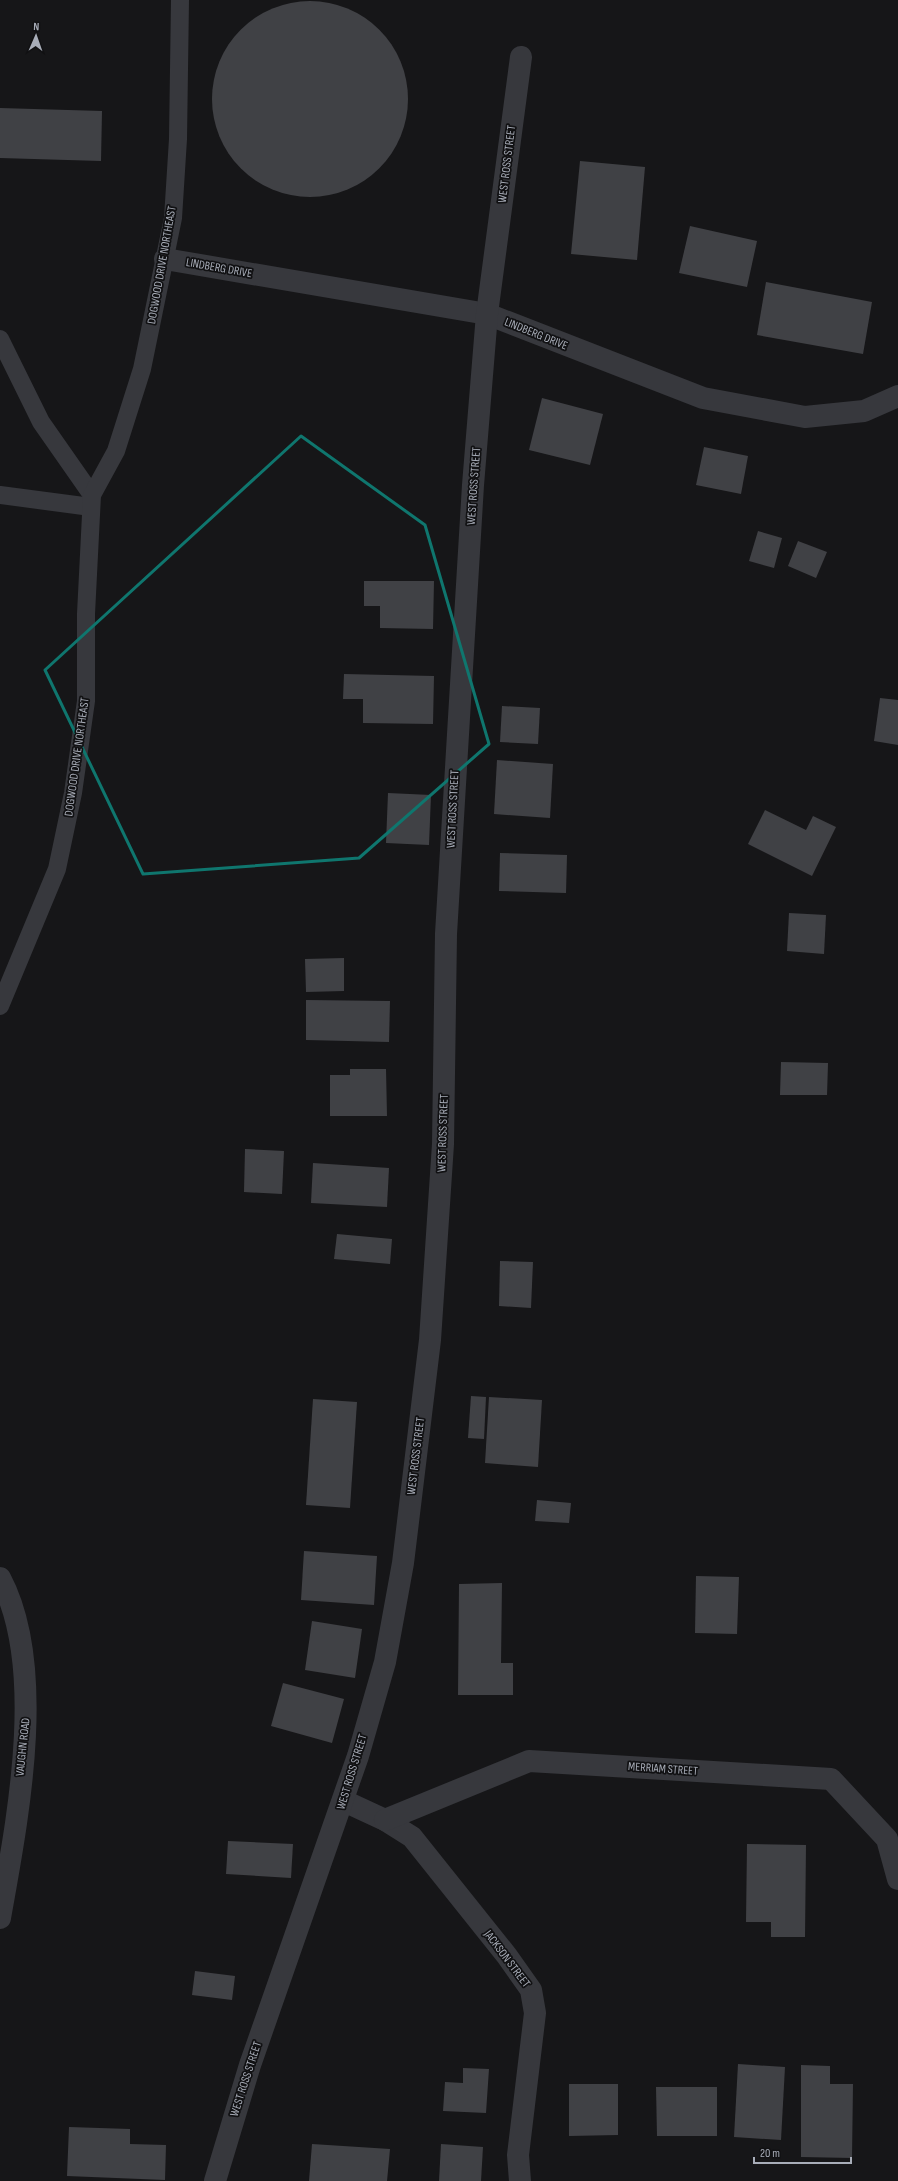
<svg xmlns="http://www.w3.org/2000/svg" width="898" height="2181" viewBox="0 0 898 2181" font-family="'Sofia Sans Condensed',sans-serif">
  <rect width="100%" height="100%" fill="#161618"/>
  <!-- building -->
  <g fill="#404145">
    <circle cx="310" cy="99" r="98"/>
    <polygon points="0,108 102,111 101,161 0,158"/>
    <polygon points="580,161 645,167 637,260 571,254"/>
    <polygon points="690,226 757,241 747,287 679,273"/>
    <polygon points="766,282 872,302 863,354 757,335"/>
    <polygon points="542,398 603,414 590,465 529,450"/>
    <polygon points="704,447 748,456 741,494 696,485"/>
    <polygon points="758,531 782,538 774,568 749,561"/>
    <polygon points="798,541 827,552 816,578 788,566"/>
    <polygon points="364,581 434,581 433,629 380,628 380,606 364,606"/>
    <polygon points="344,674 434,676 433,724 363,723 363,699 343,699"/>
    <polygon points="880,698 898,700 898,745 874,741"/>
    <polygon points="502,706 540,708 538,744 500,742"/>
    <polygon points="497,760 553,764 550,818 494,814"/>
    <polygon points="388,793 431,795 429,845 386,843"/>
    <polygon points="765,810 806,830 813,816 836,827 812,876 748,844"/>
    <polygon points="500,853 567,855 566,893 499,891"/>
    <polygon points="789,913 826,915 824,954 787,951"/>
    <polygon points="344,958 344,991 306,992 305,959"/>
    <polygon points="306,1000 390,1001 389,1042 306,1040"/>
    <polygon points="781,1062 828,1063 827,1095 780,1095"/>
    <polygon points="350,1069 386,1069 387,1116 330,1116 330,1075 350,1075"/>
    <polygon points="245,1149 284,1151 282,1194 244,1192"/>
    <polygon points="313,1163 389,1168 387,1207 311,1203"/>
    <polygon points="337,1234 392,1239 390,1264 334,1259"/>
    <polygon points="500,1261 533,1262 531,1308 499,1306"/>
    <polygon points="471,1396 486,1397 484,1439 468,1438"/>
    <polygon points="489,1397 542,1400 538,1467 485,1463"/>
    <polygon points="313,1399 357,1402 350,1508 306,1505"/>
    <polygon points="537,1500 571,1503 569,1523 535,1521"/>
    <polygon points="304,1551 377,1556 374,1605 301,1600"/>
    <polygon points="696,1576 739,1577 737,1634 695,1633"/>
    <polygon points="502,1583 501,1663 513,1663 513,1695 458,1695 459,1584"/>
    <polygon points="312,1621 362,1629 355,1678 305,1670"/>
    <polygon points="283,1683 344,1699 332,1743 271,1726"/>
    <polygon points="228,1841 293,1844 291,1878 226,1874"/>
    <polygon points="747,1844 806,1845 805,1937 771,1937 771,1922 746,1922"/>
    <polygon points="195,1971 235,1976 232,2000 192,1995"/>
    <polygon points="738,2064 785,2067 781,2140 734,2137"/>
    <polygon points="801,2065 830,2066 830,2084 853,2084 852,2158 801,2157"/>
    <polygon points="463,2068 489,2069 486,2113 443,2111 445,2082 463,2083"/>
    <polygon points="569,2084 618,2084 618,2135 569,2136"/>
    <polygon points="656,2087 717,2087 717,2136 657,2136"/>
    <polygon points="69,2127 130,2129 130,2144 166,2145 165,2180 67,2176"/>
    <polygon points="312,2144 390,2149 387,2181 309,2181"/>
    <polygon points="441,2144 483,2147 481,2181 439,2181"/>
  </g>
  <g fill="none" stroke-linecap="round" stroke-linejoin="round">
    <!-- service -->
    <g stroke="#37383d" stroke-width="18">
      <polyline points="0,339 41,422 92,495"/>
      <polyline points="0,495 91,507"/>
      <polyline points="0,1006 57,869 73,793 86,701 86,614 92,495 116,451 142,369 173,218 178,139 180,0"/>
    </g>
    <!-- minor -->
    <g stroke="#37383d" stroke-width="22">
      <polyline points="165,259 487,314 703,398 805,417 864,411 898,396"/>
      <path d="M0,1578c48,90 17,244 0,340"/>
      <polyline points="344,1801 385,1820 412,1837 507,1956 531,1990 535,2013 518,2155 520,2181"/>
      <polyline points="385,1820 529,1761 831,1779 887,1839 898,1879"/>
      <polyline points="215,2181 250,2065 358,1756 385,1662 403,1563 430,1340 443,1144 446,934 473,485 487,314 521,57"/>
    </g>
  </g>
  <!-- marked area -->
  <path fill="none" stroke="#0f766e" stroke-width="3" stroke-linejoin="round" d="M301,436l124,89 64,219 -130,114 -216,16 -98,-204z"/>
  <g text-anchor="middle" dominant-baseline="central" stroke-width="3.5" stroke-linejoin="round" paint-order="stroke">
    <!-- street labels -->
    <g font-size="12" fill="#a8adb8" stroke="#111113">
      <text transform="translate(507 164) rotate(-83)">WEST ROSS STREET</text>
      <text transform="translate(162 265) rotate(-80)">DOGWOOD DRIVE NORTHEAST</text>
      <text transform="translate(219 268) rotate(10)">LINDBERG DRIVE</text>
      <text transform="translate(536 334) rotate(22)">LINDBERG DRIVE</text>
      <text transform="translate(474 486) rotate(-86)">WEST ROSS STREET</text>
      <text transform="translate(77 757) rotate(-82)">DOGWOOD DRIVE NORTHEAST</text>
      <text transform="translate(453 809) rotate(-87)">WEST ROSS STREET</text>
      <text transform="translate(443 1133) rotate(-88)">WEST ROSS STREET</text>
      <text transform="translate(416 1456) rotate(-83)">WEST ROSS STREET</text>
      <text transform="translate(23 1747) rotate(-84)">VAUGHN ROAD</text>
      <text transform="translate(663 1769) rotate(4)">MERRIAM STREET</text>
      <text transform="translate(352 1772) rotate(-73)">WEST ROSS STREET</text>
      <text transform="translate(507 1959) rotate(53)">JACKSON STREET</text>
      <text transform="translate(246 2079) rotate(-72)">WEST ROSS STREET</text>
    </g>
  </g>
  <!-- north arrow -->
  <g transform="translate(36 36) rotate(2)" stroke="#111113" stroke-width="3" paint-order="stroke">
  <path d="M0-3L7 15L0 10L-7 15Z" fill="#a8adb8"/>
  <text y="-6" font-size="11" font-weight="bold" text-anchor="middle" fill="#a8adb8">N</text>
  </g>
  <!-- scale -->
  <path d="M754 2157v6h97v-6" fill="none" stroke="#a8adb8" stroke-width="2"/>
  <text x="760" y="2157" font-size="12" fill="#a8adb8" stroke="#111113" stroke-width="3" paint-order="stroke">20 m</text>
</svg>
